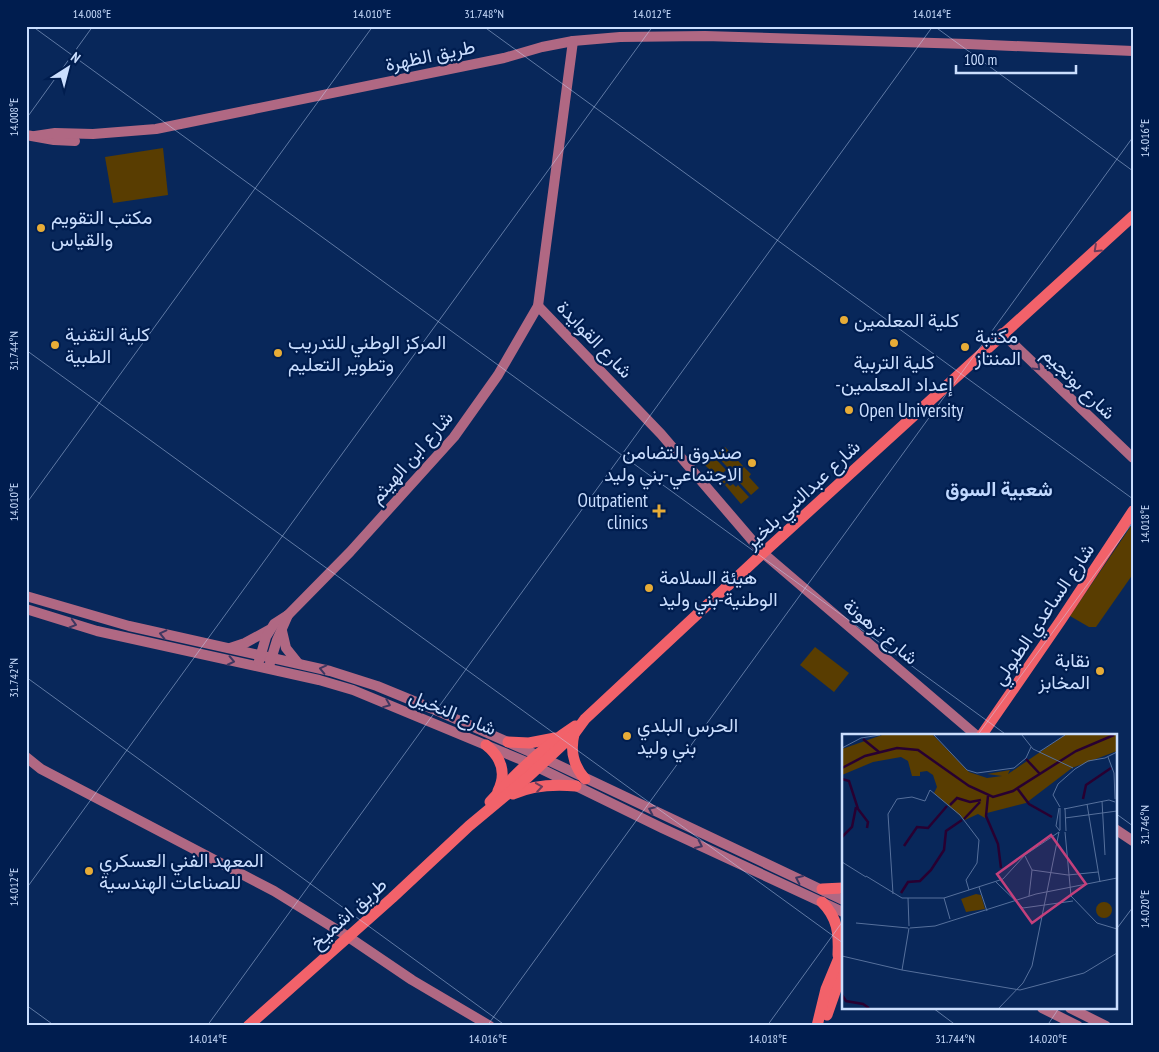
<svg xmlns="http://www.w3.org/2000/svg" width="1159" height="1052" viewBox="0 0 1159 1052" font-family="'PT Sans Narrow',Vazirmatn,sans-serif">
  <rect width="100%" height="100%" fill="#08275a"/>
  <!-- green -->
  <g fill="#593d01">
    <polygon points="163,148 168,195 113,203 105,157"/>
    <polygon points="725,447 743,466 739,470 736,467 734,469 731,466 728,468 716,455"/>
    <polygon points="714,457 726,470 723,473 726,476 723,479 726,482 723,484 705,465"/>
    <polygon points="744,467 751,474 749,477 759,488 751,495 739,482 742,480 739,477 742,474 740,471"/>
    <polygon points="727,483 730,486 733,484 736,487 738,485 749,497 741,504 725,485"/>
    <polygon points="1133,523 1133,574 1096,627 1089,627 1070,616"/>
    <polygon points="815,647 849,673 834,692 800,665"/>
  </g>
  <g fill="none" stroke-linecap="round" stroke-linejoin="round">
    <!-- major -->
    <g stroke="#b06883" stroke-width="10">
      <polyline points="26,135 54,140 75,141"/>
      <polyline points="35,136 55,133 93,134 156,129 504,58 542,47 573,41 620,37 705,36 967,44 1133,51"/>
      <polyline points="538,306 661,434 763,553 977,736"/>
      <polyline points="1002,333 1133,458"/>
      <polyline points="26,596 129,626 330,671 377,686 433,709 537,755 843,900"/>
      <polyline points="26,609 97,631 319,680 353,690 529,763 662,828 843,912"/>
      <polyline points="282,631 286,648 298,663"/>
      <polyline points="230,648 245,643 269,630"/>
      <polyline points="259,661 266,637 274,624 288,615 350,552 454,437 498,375 538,306 573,41"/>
      <polyline points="270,663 277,640 288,615"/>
      <polyline points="26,757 41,769 274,891 347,936 412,980 490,1026"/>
      <polyline points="1115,829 1133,841"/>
      <polyline points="1042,1008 1078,1026"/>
      <polyline points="1070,1008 1106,1026"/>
    </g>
    <!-- highway -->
    <g stroke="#f2626a" stroke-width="11">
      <path d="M574,734c-4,17 -1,31 11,45"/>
      <polyline points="981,736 1061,620 1133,511"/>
      <polyline points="508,742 529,743 555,738"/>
      <path d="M486,745c15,12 21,28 12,46"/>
      <path d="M513,794c20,-9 41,-10 63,-8"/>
      <path d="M490,802c25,-28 54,-56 85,-76"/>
      <polyline points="822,889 843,888"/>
      <path d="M822,902c16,16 17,32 16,53"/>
      <polyline points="827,1015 843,969"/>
      <polyline points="248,1026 392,898 469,826 528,777 574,734 585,719 763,553 1133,216"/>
      <polyline points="817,1026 826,989 843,948"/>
    </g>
  </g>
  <!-- one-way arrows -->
  <defs><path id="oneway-chevron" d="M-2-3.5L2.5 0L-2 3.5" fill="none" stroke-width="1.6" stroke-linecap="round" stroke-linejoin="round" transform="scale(1.25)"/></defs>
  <g stroke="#6d3c5b">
    <use href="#oneway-chevron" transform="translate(1097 249) rotate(137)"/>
    <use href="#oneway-chevron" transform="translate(539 787) rotate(-9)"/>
  </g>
  <g stroke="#3e3761">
    <use href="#oneway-chevron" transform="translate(1037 367) rotate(44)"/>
    <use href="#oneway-chevron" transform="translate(73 624) rotate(16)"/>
    <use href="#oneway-chevron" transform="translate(163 634) rotate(-167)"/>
    <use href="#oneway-chevron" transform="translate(231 661) rotate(12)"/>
    <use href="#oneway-chevron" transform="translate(323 669) rotate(-167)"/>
    <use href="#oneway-chevron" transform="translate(387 704) rotate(22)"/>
    <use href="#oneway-chevron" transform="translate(652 810) rotate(-155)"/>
    <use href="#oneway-chevron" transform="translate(699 845) rotate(25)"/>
    <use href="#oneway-chevron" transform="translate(799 879) rotate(-155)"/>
  </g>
  <!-- ticks -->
  <path fill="none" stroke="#cadefe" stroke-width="1" stroke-opacity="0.45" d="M32,26l976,710M483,26l650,473M934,26l199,145M26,119l67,-93M26,350l817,593M26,504l347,-478M26,677l480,349M977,736l156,-214M1115,813l18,13M26,889l627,-863M1115,931l18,-24M26,1005l29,21M933,1008l24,18M207,1026l726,-1000M487,1026l646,-889M767,1026l76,-105M1047,1026l12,-18"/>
  <!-- markers -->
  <g fill="#e7ac37" stroke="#001d4f" stroke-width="2">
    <circle cx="41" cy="228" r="5"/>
    <circle cx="844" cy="320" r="5"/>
    <circle cx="894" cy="343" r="5"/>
    <circle cx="55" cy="345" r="5"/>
    <circle cx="965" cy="347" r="5"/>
    <circle cx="278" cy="353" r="5"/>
    <circle cx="849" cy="410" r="5"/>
    <circle cx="752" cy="463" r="5"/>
    <path d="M656.5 503.5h5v5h5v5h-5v5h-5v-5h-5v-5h5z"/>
    <circle cx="649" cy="588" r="5"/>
    <circle cx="1100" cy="671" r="5"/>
    <circle cx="627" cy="736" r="5"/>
    <circle cx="89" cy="871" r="5"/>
  </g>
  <g text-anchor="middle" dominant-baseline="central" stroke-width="4.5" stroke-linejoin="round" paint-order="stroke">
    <!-- street labels -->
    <g font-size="19" fill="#cadefe" stroke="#001d4f">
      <text transform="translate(430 55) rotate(-12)">طريق الظهرة</text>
      <text transform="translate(595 339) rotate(46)">شارع القوايدة</text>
      <text transform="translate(1079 383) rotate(44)">شارع بونجيم</text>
      <text transform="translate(411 457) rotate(-49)">شارع ابن الهيثم</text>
      <text transform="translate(802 494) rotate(-43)">شارع عبدالنبي بلخير</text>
      <text transform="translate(1043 614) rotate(-56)">شارع الساعدي الطبولي</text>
      <text transform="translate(881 631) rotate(40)">شارع ترهونة</text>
      <text transform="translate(453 712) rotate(22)">شارع النخيل</text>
      <text transform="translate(348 913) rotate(-42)">طريق اشميخ</text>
    </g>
    <!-- poi labels -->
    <g font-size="19" fill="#cadefe" stroke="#001d4f" text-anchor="start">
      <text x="51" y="217">مكتب التقويم<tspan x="51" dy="22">والقياس</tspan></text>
      <text x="854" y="320">كلية المعلمين</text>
      <text x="65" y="334">كلية التقنية<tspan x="65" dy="22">الطبية</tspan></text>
      <text x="975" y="336">مكتبة<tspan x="975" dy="22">المنتاز</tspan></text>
      <text x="288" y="342">المركز الوطني للتدريب<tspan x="288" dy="22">وتطوير التعليم</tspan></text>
      <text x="894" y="362" text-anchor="middle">كلية التربية<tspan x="894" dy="22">-إعداد المعلمين</tspan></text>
      <text x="859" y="410">Open University</text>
      <text x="742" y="452" text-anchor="end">صندوق التضامن<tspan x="742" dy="22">الاجتماعي-بني وليد</tspan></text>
      <text x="648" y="500" text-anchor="end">Outpatient<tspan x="648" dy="22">clinics</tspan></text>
      <text x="659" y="577">هيئة السلامة<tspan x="659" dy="22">الوطنية-بني وليد</tspan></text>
      <text x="1090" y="660" text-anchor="end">نقابة<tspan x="1090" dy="22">المخابز</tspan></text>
      <text x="637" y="725">الحرس البلدي<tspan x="637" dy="22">بني وليد</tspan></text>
      <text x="99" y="860">المعهد الفني العسكري<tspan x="99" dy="22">للصناعات الهندسية</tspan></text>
    </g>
    <!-- neighbourhood labels -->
    <g font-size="20" font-weight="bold" fill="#c1d9ff" stroke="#001d4f">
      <text x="999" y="489">شعبية السوق</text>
    </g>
  </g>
  <!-- overview -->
  <g transform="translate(842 734)">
    <rect width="275" height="275" fill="#08275a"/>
    <path d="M40,1h51l36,37 18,6 15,-2 -15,-2 23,-4 -2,4 57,-39h52v16l-45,17 -46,35 -39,10 -2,5 -7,-4 -13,6 -31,-27 3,-6 -4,-12 -6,-4 -7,1v4h-8l-4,-15 -7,-4 -28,5 -31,13v-26zM134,160l5,1 4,14 -19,3 -5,-13zM254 176a8 8 0 1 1 16 0a8 8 0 1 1-16 0Z" fill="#593d01"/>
    <path fill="none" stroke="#280031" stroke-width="2.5" d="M21,5l16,13M184,25l14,15M0,34l23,-12 32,-8 21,2 51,36 24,11 20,-6 63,-40 38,-16M0,45l7,2 9,28 10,13 -1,6M175,54l12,16 23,13M146,62l-2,20 12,28 3,24M241,65l3,-14 25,-17M108,71l7,-7 13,4 11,-2M122,85l16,-17M0,103l10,-10 4,-20M62,112l13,-19 11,1 19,-22M59,159l7,-11 12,-1 11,-11 13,-20 2,-19 16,-11M0,261l4,6 17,3 6,4"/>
    <path fill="none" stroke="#56709c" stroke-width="1" d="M92,1l33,35 10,3 37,-5 12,-10 5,-11M180,1l11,14 40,19M0,14l19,-10 19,-3M197,18l26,-17M266,23l6,16 1,26M233,35l13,-8 17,-3 12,-6M260,67l3,54M245,70l13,78M218,73l-7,-12 5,-11 17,-15M217,74l-3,18 4,5M223,74l1,23M222,75l45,-9 6,2M223,84l52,-7M218,96v-22M223,98l6,64 26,27 20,6M183,122l7,14 -3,26M0,128l24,15M190,136l36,5 30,-3M24,142l36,22h42l59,-19 22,-24 34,-23M154,148l27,26 50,-7M137,153l8,24M51,160l-5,-80 9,-15 15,-2 13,4 5,-11 30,25 19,25 -2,23 -11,17 3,10M66,164l1,28M102,164l6,21M14,189l52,5M68,194l25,-2 101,-32 81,-16M0,222l60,14 118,20 64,-17 33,-20M60,236l7,-42M157,274l24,-25 9,-17 27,-134"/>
    <path fill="#c4407c" fill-opacity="0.15" stroke="#c4407c" stroke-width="2.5" d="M209,101l35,49 -54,39 -35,-49z"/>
    <rect width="275" height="275" fill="none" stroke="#cadefe" stroke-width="2.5"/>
  </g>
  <!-- border -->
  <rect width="1159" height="1052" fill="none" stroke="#001d4f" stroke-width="55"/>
  <!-- north arrow -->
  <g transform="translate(68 68) rotate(36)" stroke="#001d4f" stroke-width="4" paint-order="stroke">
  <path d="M0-4L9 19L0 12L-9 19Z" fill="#cadefe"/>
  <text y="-8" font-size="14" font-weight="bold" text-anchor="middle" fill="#cadefe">N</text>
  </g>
  <!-- scale -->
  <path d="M956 65v8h120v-8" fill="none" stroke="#cadefe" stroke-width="2.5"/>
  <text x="964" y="65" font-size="15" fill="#cadefe" stroke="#001d4f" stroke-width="4" paint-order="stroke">100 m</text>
  <rect x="28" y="28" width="1104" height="996" fill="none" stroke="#cadefe" stroke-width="2"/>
  <g font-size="12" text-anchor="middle" fill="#cadefe">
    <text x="92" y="18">14.008°E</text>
    <text x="372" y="18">14.010°E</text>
    <text x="484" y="18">31.748°N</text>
    <text x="652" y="18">14.012°E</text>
    <text x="932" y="18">14.014°E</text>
    <text transform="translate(14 117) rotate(-90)" y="4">14.008°E</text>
    <text transform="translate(1145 138) rotate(-90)" y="4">14.016°E</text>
    <text transform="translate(14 351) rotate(-90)" y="4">31.744°N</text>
    <text transform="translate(14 502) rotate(-90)" y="4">14.010°E</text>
    <text transform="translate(1145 524) rotate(-90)" y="4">14.018°E</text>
    <text transform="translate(14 678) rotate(-90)" y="4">31.742°N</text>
    <text transform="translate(1145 825) rotate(-90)" y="4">31.746°N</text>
    <text transform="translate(14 887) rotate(-90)" y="4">14.012°E</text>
    <text transform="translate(1145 909) rotate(-90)" y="4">14.020°E</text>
    <text x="208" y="1043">14.014°E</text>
    <text x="488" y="1043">14.016°E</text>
    <text x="768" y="1043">14.018°E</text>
    <text x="955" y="1043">31.744°N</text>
    <text x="1048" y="1043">14.020°E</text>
  </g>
</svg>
